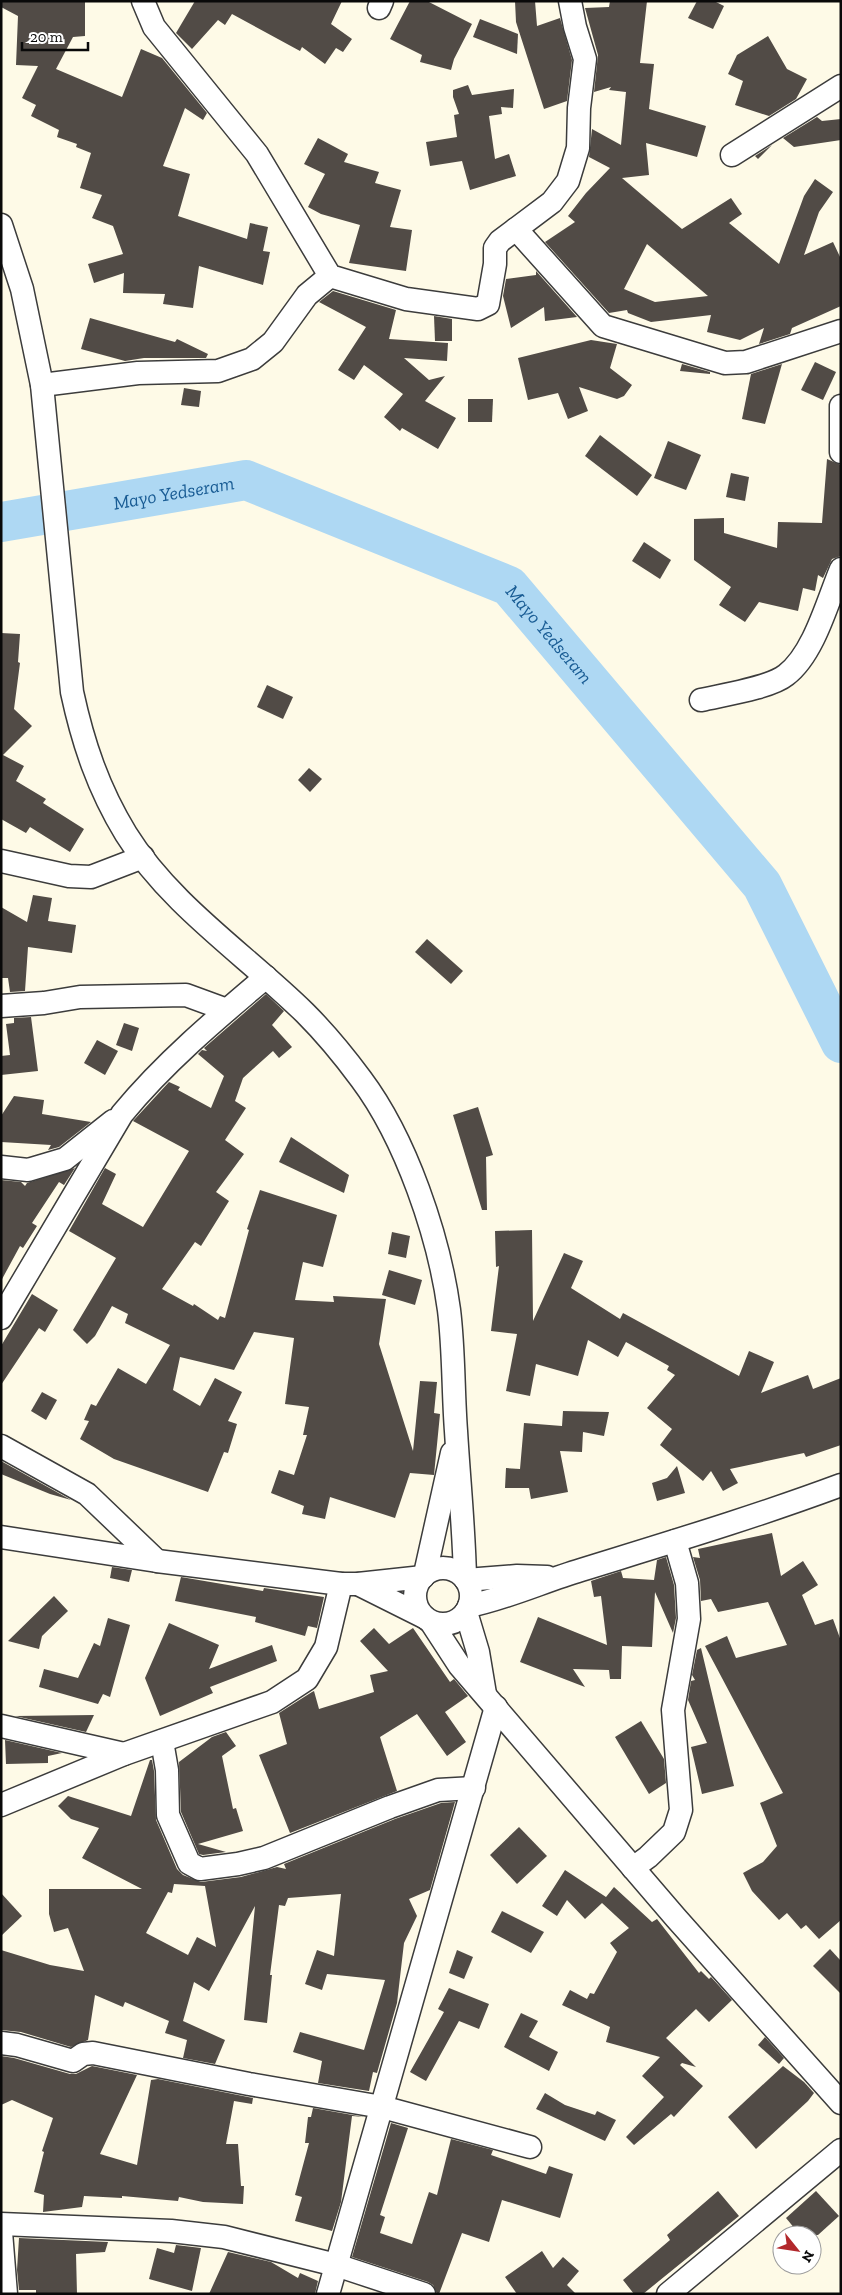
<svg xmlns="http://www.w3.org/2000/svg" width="842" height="2295" viewBox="0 0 842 2295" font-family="'Zilla Slab',serif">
  <rect width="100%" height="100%" fill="#fefae7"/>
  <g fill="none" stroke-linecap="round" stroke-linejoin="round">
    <!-- river -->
    <path stroke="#aed8f3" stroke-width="40" id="s1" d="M1,522l245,-42 263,106 253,299 79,158"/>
  </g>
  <!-- building -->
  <g fill="#514b46" fill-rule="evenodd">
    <polygon points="1,1 85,1 85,36 73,37 56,69 122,97 141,49 162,58 207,113 203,120 185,108 163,166 190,174 178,216 247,239 250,223 268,227 263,251 270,252 263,285 199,266 193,308 163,304 165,294 123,293 124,273 94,283 88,264 123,254 113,226 92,218 102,195 80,188 91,153 76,147 77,144 57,137 59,130 31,116 36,105 22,98 38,66 16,65 18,16 1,7"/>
    <polygon points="195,1 342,1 331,24 352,39 343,52 336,48 325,64 302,47 300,51 232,14 225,25 218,20 192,49 176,33"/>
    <polygon points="410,1 427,1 472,24 454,59 451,70 420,62 422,55 390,39"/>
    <polygon points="515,1 535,1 537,26 560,18 572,60 567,101 544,109 516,22"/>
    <path d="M610,1h37l-7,62 14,1 -5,45 57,17 -9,31 -51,-14 3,32 -27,3 60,51 49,-31 11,16 -13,9 50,41 25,-68 11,-17 18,13 -14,20 -15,43 29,-13 8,17v47l-49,22 -2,6 -31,10 5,-16 -24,12 -33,-8 4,-17 -60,7 -23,-9 -1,-3 -18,3 -64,-71 30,-20 -7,-6 18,-23 24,-25 -21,-11 3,-28 29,16 5,-53 -17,-2 2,-3 -17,5 4,-37 -13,-47 24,-1zM647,244l61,52 -53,6 -31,-13z"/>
    <polygon points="697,1 714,1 724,6 713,29 688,18"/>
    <polygon points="480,19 518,34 517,54 473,37"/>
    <polygon points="768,36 787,69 807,79 796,99 769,116 735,105 743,81 728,74 737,55"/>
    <polygon points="468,85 472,95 514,89 513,108 501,107 502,114 489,116 495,159 509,154 516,176 470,190 462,161 430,166 426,142 457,137 454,115 459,114 453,97 453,90"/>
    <polygon points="817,117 822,121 841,119 841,140 794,147 783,138"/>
    <polygon points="318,138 348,154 344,162 379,172 375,183 401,190 390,227 412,230 406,271 349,263 360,225 321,214 308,207 325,174 304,164"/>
    <polygon points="772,145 758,159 755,156"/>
    <polygon points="536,271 577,317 545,321 544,307 511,328 503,296 506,279 536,275"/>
    <polygon points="333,291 396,310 389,339 448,343 447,361 404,358 429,380 445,376 425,401 456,418 438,449 402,428 400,431 384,417 403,394 364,365 354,380 338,370 366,327 319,302"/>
    <polygon points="434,316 452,319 452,341 435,341"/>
    <polygon points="90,318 175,342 177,339 208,354 206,358 144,358 125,361 81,349"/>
    <polygon points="591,340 617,344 610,368 632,385 624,396 617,399 579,387 588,411 568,419 558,393 528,400 518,358"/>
    <polygon points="815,362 836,372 823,400 801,390"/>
    <polygon points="682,364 710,372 710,374 680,371"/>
    <polygon points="782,364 765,424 742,419 751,374"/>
    <polygon points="184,388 201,391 199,407 181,405"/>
    <polygon points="468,399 493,399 492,422 468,422"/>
    <polygon points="600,435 652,475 637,496 585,456"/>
    <polygon points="668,441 701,455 686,490 654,478"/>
    <polygon points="827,459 841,465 841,556 832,559 823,578 818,575 815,591 803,588 798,611 759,602 745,622 719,605 731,587 694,560 694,519 724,518 724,533 777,548 778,522 822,523"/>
    <polygon points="731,473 749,477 745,501 726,497"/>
    <polygon points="644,542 671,560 660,579 632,561"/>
    <polygon points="1,633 20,634 18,662 20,663 14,709 32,726 3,755 24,766 16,781 46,799 43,803 84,829 70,852 30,827 26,833 1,819"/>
    <polygon points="267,685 293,697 283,719 257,707"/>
    <polygon points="309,768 322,779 310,792 298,780"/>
    <polygon points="33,895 52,898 48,921 76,925 72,953 28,947 25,991 10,992 8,978 1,978 1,907 27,922"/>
    <polygon points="427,939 463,971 451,984 415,952"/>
    <polygon points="266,994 284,1011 272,1025 292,1047 279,1058 273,1051 243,1078 235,1101 246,1108 225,1140 244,1154 216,1192 229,1201 201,1246 195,1242 162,1289 193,1306 194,1304 218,1320 220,1316 225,1318 249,1230 247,1229 260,1190 337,1215 323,1267 303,1262 295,1300 334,1302 333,1296 386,1299 379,1344 413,1451 420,1381 437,1382 434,1413 440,1414 434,1475 410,1473 395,1518 330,1497 325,1519 302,1514 304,1506 271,1493 279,1470 294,1475 307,1435 303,1435 309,1407 285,1404 294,1338 254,1332 234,1370 180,1357 173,1390 200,1406 215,1378 242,1392 228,1421 237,1424 228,1453 224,1452 208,1492 114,1459 80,1439 89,1421 84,1420 91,1404 96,1406 118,1368 146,1384 170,1345 125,1323 128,1314 112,1306 95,1336 87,1344 73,1330 116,1258 69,1231 105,1168 116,1174 102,1204 143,1227 189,1151 133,1121 169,1082 180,1087 178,1090 211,1108 224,1076 198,1054 202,1050 207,1051 204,1048"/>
    <polygon points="31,1017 38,1071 1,1075 1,1056 10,1055 6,1024 14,1023 14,1018"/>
    <polygon points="124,1023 139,1028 132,1051 116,1045"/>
    <polygon points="97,1040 118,1051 105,1075 84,1063"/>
    <polygon points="14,1096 44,1100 42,1114 91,1122 59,1147 48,1150 51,1145 1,1142 1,1116"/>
    <polygon points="478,1107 493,1155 486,1157 487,1210 482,1210 453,1115"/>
    <polygon points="291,1137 349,1175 344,1193 279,1162"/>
    <polygon points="75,1168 64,1185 59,1182 32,1223 37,1226 23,1248 20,1246 1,1281 1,1180 21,1182 25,1186 27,1183"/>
    <polygon points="532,1230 533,1321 564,1253 583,1261 571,1288 620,1319 623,1313 739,1376 749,1351 774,1362 761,1393 808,1375 813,1389 841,1378 841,1445 806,1457 804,1453 730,1469 738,1483 723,1491 711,1471 703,1481 660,1445 672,1429 647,1408 675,1375 667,1370 669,1366 626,1342 618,1357 588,1340 578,1376 536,1364 530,1396 506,1391 517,1334 491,1331 499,1266 496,1267 495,1231"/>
    <polygon points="392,1232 410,1236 406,1258 388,1254"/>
    <polygon points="389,1270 422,1280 415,1305 382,1295"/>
    <polygon points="32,1294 58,1310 45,1332 39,1328 1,1385 1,1346"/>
    <polygon points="42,1392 57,1400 46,1420 31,1411"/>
    <polygon points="563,1411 609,1412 604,1436 583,1432 582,1452 560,1451 568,1492 531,1499 529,1488 505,1488 506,1468 520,1469 524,1423 562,1426"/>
    <polygon points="1,1461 71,1500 50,1494 1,1474"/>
    <polygon points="677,1466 685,1493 657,1501 652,1483 667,1478"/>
    <polygon points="772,1533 781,1576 803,1561 818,1585 802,1595 815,1625 833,1619 841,1641 841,1920 819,1939 806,1925 801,1929 787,1913 779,1920 752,1891 743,1873 763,1862 777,1846 760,1803 783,1793 705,1646 727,1636 736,1658 787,1645 768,1602 718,1612 711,1599 701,1601 700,1580 693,1557 700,1558 698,1549"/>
    <polygon points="666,1557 674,1585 676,1618 673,1633 655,1592 652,1647 622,1646 621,1679 610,1679 609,1670 573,1669 585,1687 520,1662 538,1617 607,1645 601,1596 594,1597 591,1581 621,1571 623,1578 654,1580 657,1560"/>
    <polygon points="112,1567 132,1570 129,1582 110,1578"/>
    <polygon points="181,1577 263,1591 264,1588 324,1597 317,1628 308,1626 305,1636 255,1622 256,1617 175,1601"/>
    <polygon points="54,1596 68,1611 42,1636 39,1649 8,1641"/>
    <polygon points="108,1618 130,1625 110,1697 103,1694 98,1704 39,1687 44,1669 78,1678 94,1643 100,1646"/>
    <polygon points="169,1623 219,1645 209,1669 272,1645 277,1661 210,1687 213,1693 160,1716 145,1678"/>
    <polygon points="374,1628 389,1644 413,1628 450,1682 454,1679 468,1696 445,1712 466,1742 447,1756 417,1714 380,1737 397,1791 290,1833 259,1755 287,1744 279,1713 312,1692 314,1691 319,1709 374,1692 370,1675 388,1671 360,1641"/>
    <polygon points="701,1648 734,1786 702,1794 691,1747 707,1743 688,1700 691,1681 695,1680 692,1675 697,1650"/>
    <polygon points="94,1715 86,1732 15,1716"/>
    <polygon points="641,1721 664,1759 666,1783 649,1794 615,1737"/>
    <polygon points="226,1732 236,1746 222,1756 233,1809 236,1808 243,1831 198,1844 226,1852 203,1855 199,1854 181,1812 179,1762 212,1737"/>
    <polygon points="5,1740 62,1753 48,1756 48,1763 6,1764"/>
    <path d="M150,1760h2l2,11 2,49 21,49 6,6 18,7 40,-5 36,-10 9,2 -2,-5 111,-45 46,-16 14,-1 -25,88 -21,9 8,17 -13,27 -7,60 -20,70 -4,-1 -4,19 -51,-8 4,-22 -29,-9 7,-20 64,18 21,-70 -58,-6 -5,16 -17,-6 12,-34 17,6 7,-62 -53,4 -3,8 -6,-1 -9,70h2l-5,48 -23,-3 11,-114 -46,85 -15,-9 -11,39 42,19 -10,24 -32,-6 4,-18 -22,-7 4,-12 -44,-19 -2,5 -28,-12 -7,45 -17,7 -50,-15 -20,-2v-80l49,15 34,6 -16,-43 -14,4 -5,-18v-25h93l-60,-31 17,-30 -28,-9 -13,-13 10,-10 63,20zM174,1884l31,2 11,61 -19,-10 -9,18 -42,-22 22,-41 4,1z"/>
    <polygon points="519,1827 547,1856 517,1884 490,1855"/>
    <polygon points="565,1870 606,1897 614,1887 652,1922 657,1919 699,1973 701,1971 709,1979 711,1977 732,2000 709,2022 696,2009 666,2038 696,2067 682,2063 680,2065 703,2086 674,2117 671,2114 634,2145 626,2137 664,2097 642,2076 660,2057 606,2042 610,2027 562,2005 570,1990 587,1999 590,1993 594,1994 617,1952 610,1943 629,1928 602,1903 585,1919 567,1900 557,1916 542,1906"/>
    <polygon points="1,1893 22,1916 1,1936"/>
    <polygon points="502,1911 544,1932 531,1953 491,1932"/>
    <polygon points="830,1949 841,1961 841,1994 813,1966"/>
    <polygon points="457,1950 473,1957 464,1979 449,1973"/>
    <polygon points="449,1988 489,2004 479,2029 459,2021 426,2081 410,2072 444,2012 438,2009"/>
    <polygon points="521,2013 538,2021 529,2037 558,2052 549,2071 504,2047"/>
    <polygon points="765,2037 784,2058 779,2064 758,2045"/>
    <polygon points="1,2056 14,2058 70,2074 76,2074 92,2066 137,2075 100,2154 137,2165 151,2080 158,2079 253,2098 252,2104 234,2101 226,2144 238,2144 241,2186 244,2186 243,2204 203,2202 179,2197 178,2201 122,2196 122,2198 84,2196 82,2207 43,2212 44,2195 34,2192 44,2152 42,2151 53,2118 12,2100 1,2105"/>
    <polygon points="783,2066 804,2082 814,2093 808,2101 756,2149 728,2117"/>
    <polygon points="545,2093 565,2105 595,2115 597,2111 616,2120 605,2141 536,2109"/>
    <polygon points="313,2108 364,2117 352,2116 341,2202 332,2231 295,2221 302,2197 295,2195 309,2143 305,2143 308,2117 311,2117"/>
    <polygon points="391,2123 408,2128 380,2215 385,2217 380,2233 412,2244 429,2192 437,2195 451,2139 493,2150 491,2155 546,2174 549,2166 573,2174 560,2218 502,2200 489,2242 462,2233 439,2294 437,2294 433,2285 428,2282 352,2257"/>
    <polygon points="718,2191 739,2216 643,2294 634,2294 623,2280 670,2240 667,2235"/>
    <polygon points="816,2191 839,2216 818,2235 800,2235 786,2218"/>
    <polygon points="19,2238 108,2242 105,2252 76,2254 77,2294 36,2294 36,2290 19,2290 17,2270"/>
    <polygon points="176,2245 201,2248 192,2291 149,2279 157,2248 174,2253"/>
    <polygon points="542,2251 553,2268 563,2257 579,2271 567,2285 576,2294 517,2294 505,2277"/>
    <polygon points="228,2252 271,2262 298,2278 300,2273 318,2281 315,2294 209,2294"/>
  </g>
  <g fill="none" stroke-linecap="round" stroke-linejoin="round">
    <defs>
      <g id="minor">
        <polyline points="143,1 154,27 257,154 330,276 406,299 478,309 488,304 495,264 495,248 500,241 552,202 568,181 578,148 579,108 585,59 575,27 570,1"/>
        <polyline points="379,8 382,1"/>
        <polyline points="732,155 841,86"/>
        <path d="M1,225l21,64 20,96 30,307c11,51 26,96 54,142 44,71 120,121 179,179 20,20 39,43 56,66 45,60 78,157 88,231 5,40 4,81 7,121 3,50 8,98 9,147"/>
        <polyline points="516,229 603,326 725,363 746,362 841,331"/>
        <polyline points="42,385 138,373 218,371 252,359 273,342 307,295 330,276"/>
        <polyline points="841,406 841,452"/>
        <path d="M701,700c21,-5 69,-12 85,-25 28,-21 42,-75 55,-106"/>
        <polyline points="1,861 69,876 91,877 143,857"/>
        <polyline points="1,1006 44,1003 80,997 186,995 227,1010"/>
        <polyline points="1,1167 28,1170 65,1159 113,1121"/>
        <path d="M1,1318l121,-204c42,-51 93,-94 144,-137"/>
        <polyline points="1,1446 87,1494 157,1561"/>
        <polyline points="1,1537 157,1561 341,1584 358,1584 423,1577"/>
        <circle cx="443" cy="1596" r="28"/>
        <polyline points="425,1574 452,1453"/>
        <polyline points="466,1580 517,1576 547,1577"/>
        <polyline points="358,1584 424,1617"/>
        <path d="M469,1606c39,-8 75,-25 112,-36 87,-27 174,-53 260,-85"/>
        <polyline points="466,1612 478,1652 485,1694"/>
        <polyline points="431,1622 459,1665 676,1918 841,2103"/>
        <polyline points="1,1726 124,1754"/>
        <polyline points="162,1741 167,1770 168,1815 189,1863 200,1869 238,1864 264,1858 390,1807 438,1790 474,1788"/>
        <polyline points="1,1805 124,1754 272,1702 307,1679 326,1647 341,1584"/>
        <polyline points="633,1868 648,1857 674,1832 681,1810 673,1710 689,1619 687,1583 675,1541"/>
        <polyline points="1,2043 17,2045 73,2061 83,2054 93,2053 249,2084 382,2107 530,2147"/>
        <polyline points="1,2224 171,2231 224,2237 336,2265 424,2294"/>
        <polyline points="1,2232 6,2294"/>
        <polyline points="328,2294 496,1707"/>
        <polyline points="668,2294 841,2150"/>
      </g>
    </defs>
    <!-- minor casing -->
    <use href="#minor" stroke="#3c3c3c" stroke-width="25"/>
    <!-- minor -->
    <use href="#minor" stroke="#fff" stroke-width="22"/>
  </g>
  <g text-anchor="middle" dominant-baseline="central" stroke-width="5" stroke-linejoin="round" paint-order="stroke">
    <!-- water labels -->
    <g font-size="19" font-style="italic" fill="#195c94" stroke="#fff">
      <text stroke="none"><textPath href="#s1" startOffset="175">Mayo Yedseram</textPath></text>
      <text stroke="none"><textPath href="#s1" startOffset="595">Mayo Yedseram</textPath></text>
    </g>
  </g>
  <!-- border -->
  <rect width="842" height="2295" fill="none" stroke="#090909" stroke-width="5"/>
  <!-- north arrow -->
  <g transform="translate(797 2250) rotate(120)"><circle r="24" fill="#ffffff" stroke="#9d9d9d"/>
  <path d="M0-4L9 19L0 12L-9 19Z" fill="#b2282c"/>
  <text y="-8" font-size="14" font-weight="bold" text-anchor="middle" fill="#090909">N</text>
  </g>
  <!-- scale -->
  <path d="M22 42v8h66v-8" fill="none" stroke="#090909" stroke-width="2.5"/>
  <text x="30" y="42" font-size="15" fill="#090909" stroke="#ffffff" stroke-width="4" paint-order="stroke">20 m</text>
</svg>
